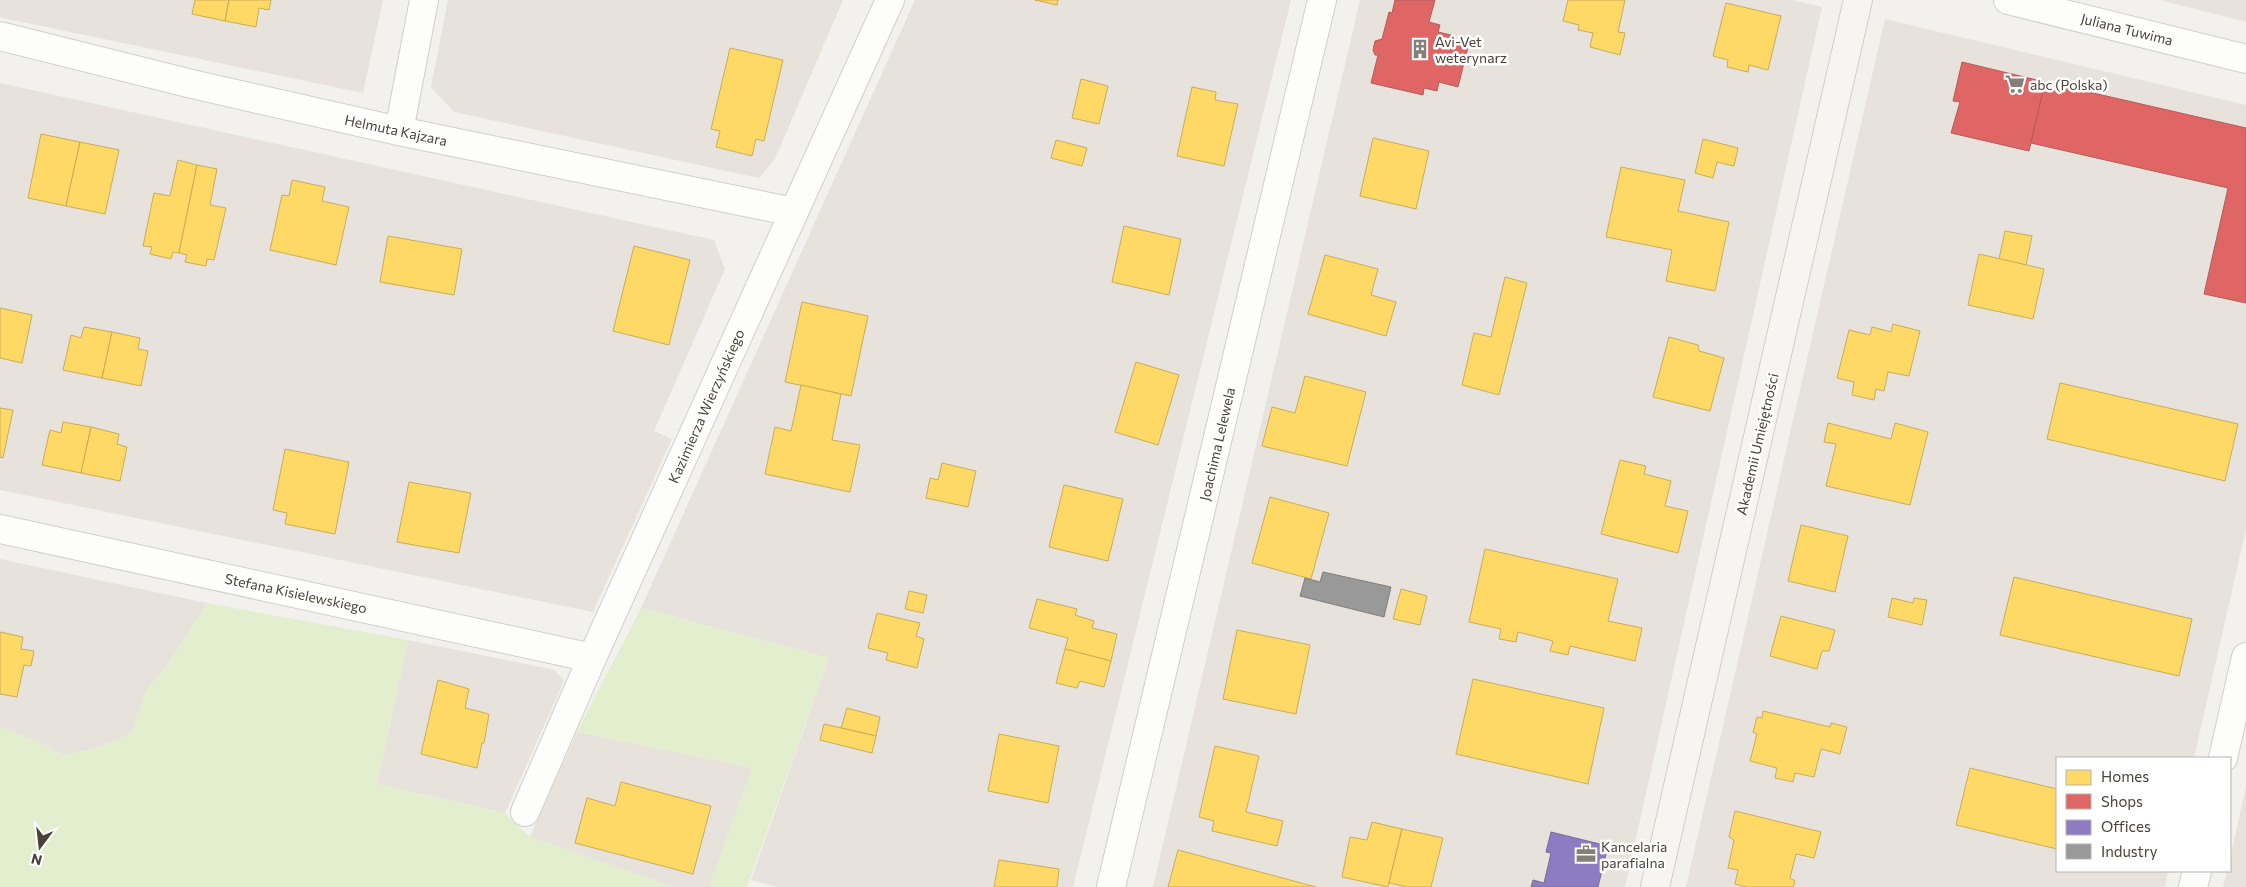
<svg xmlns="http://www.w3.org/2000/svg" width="2246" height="887" viewBox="0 0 2246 887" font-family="Commissioner,sans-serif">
  <rect width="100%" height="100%" fill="#f3f1ee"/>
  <!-- residential -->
  <g fill="#e7e2db">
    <polygon points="0,0 383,0 363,93 3,18 0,17"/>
    <polygon points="448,0 843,0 775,159 759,178 454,112 431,87"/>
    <polygon points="915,0 1291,0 1073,887 777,887 751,880 829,658 641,608"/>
    <polygon points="1360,0 1793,0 1822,7 1625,887 1153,887"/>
    <polygon points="2160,0 2246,0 2246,22"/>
    <polygon points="1885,19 2246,105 2246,529 2194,758 2057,758 2057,871 2168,871 2165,887 1686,887"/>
    <polygon points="0,83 714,240 725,269 654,431 672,439 593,612 0,490"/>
    <polygon points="0,559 207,603 166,667 146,691 132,733 94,749 64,755 31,739 0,727"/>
    <polygon points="408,640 555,670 564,681 505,813 377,784"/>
    <polygon points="577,732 753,768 709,887 674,887 530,837"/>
    <polygon points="2246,787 2246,887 2223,887 2227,871 2230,871 2230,859"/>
  </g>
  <!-- green -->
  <g fill="#e2eece">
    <polygon points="207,603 408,640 377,784 505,813 530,837 674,887 0,887 0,727 31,739 64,755 94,749 132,733 146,691 166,667"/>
    <polygon points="641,608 829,658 747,887 709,887 752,768 577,732"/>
  </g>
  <!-- homes -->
  <g fill="#ffd966" stroke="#c9ac58">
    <polygon points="195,0 229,0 225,21 192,14"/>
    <polygon points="229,0 271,0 269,10 259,8 256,27 225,21"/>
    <polygon points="1035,0 1058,0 1057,5"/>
    <polygon points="1568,0 1625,0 1618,32 1625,33 1620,55 1590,47 1593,33 1578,30 1579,25 1563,21"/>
    <polygon points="1726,3 1781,16 1768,70 1749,65 1748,72 1727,67 1728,60 1713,56"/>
    <polygon points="730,48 783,60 764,141 756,139 752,156 716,147 720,131 711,129"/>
    <polygon points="1081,79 1108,86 1099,124 1072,118"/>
    <polygon points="1192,87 1216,92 1215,100 1238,104 1224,166 1177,156"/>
    <polygon points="41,134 80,142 66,206 28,198"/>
    <polygon points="1373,138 1429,151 1416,209 1360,196"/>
    <polygon points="1703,139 1738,148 1734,166 1717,162 1713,178 1695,173"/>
    <polygon points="1056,140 1087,148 1082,166 1051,158"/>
    <polygon points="80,142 119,150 105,214 66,206"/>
    <polygon points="178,160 197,165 179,253 173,252 171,259 150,254 152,247 143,246 154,193 170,196"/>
    <polygon points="197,165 217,169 210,205 226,208 214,260 207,259 206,266 185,262 187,255 179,253"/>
    <polygon points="1621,167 1685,180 1678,211 1729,222 1715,291 1666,281 1672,250 1606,237"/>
    <polygon points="292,180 325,187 322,201 349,207 336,265 270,250 282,195 289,196"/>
    <polygon points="1124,226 1181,239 1169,295 1112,282"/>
    <polygon points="2005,231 2032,236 2026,265 1999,259"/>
    <polygon points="388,236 462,249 454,295 380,282"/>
    <polygon points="634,246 690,260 669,345 613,331"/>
    <polygon points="1979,254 2044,269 2033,319 1968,305"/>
    <polygon points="1325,255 1378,269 1371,295 1396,302 1386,336 1308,314"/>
    <polygon points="1505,277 1527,283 1499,395 1462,385 1474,333 1491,337"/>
    <polygon points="802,302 868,316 851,396 785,382"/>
    <polygon points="0,308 32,315 22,363 0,358"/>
    <polygon points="1893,324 1920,331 1909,376 1888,372 1884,391 1876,389 1874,400 1852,395 1854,382 1837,378 1849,330 1870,335 1872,327 1891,332"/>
    <polygon points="84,327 112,332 102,378 63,370 71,335 81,338"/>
    <polygon points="112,332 140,338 138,349 148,351 141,386 102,378"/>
    <polygon points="1669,337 1698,345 1699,351 1724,358 1710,411 1653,397"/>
    <polygon points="1136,362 1179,375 1158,445 1115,432"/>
    <polygon points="1305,376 1366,392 1347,466 1262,446 1272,407 1295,413"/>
    <polygon points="2060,383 2238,424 2225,481 2047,439"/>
    <polygon points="801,385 841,394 832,440 860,445 850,492 765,474 775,427 791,431"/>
    <polygon points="0,408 13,410 3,458 0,457"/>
    <polygon points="63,422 91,427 81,473 42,465 50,430 61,433"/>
    <polygon points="1828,423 1891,439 1895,423 1928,432 1910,505 1826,486 1836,444 1824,442"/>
    <polygon points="91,427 119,434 117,444 127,447 120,481 81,473"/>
    <polygon points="285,449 349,462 335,534 285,524 287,513 273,510"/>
    <polygon points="1620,460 1646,466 1644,474 1671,481 1665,506 1688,511 1678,553 1601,534"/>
    <polygon points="942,463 976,471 968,507 926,498 930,478 938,480"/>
    <polygon points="409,482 471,493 459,553 397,542"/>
    <polygon points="1064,485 1123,499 1108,561 1049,547"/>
    <polygon points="1270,497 1329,513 1311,579 1252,563"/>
    <polygon points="1801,525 1848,536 1835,592 1788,581"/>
    <polygon points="1485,549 1618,579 1608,621 1642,628 1635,661 1570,646 1568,655 1550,651 1553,641 1518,632 1516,642 1499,639 1501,629 1469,622"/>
    <polygon points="2014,577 2192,619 2179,676 2000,635"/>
    <polygon points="1401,589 1427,596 1420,625 1393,619"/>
    <polygon points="909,591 927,595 923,613 905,609"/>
    <polygon points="1892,598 1913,603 1914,598 1927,600 1922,625 1888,617"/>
    <polygon points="1037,599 1077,609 1075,615 1094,621 1092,628 1117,634 1111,661 1065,649 1068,638 1029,628"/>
    <polygon points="877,613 920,623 916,636 924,639 917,668 886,660 888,653 868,648"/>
    <polygon points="1781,616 1835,630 1829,651 1822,651 1817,669 1770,656"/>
    <polygon points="1237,630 1310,645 1296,714 1223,699"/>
    <polygon points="0,632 23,637 21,649 34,651 31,666 24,665 17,697 0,694"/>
    <polygon points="1065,649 1111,661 1104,687 1080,681 1077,688 1056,683"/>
    <polygon points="1473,679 1604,708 1588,784 1456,754"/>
    <polygon points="438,680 469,689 465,708 489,714 484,743 482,743 477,768 421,754"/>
    <polygon points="847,708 880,717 876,736 841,728"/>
    <polygon points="1763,711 1830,727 1831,723 1847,727 1840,754 1821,749 1814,777 1795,773 1793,782 1775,778 1777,768 1750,761 1757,734 1753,732 1757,717 1762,718"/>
    <polygon points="824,724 876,736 872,753 820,740"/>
    <polygon points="999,734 1059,746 1048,803 988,791"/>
    <polygon points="1215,746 1259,756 1246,812 1283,821 1277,846 1212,831 1214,821 1199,817"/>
    <polygon points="1970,768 2057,789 2057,849 1956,825"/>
    <polygon points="621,782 711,806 693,874 575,843 587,798 615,806"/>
    <polygon points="1735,811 1821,832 1814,858 1796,854 1790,878 1795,881 1793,887 1747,887 1735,884 1738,870 1728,868 1734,840 1729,837"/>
    <polygon points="1372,822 1402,829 1388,887 1342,877 1350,837 1367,840"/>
    <polygon points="1402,829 1443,838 1431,887 1407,887 1389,883"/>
    <polygon points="1178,850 1316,887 1168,887"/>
    <polygon points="999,860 1059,869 1057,887 994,887"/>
  </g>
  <!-- shops -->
  <g fill="#e06666" stroke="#b35b58">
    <polygon points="1395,0 1435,0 1429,22 1440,25 1438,32 1451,35 1449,43 1468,47 1458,87 1439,82 1437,91 1424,88 1423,95 1371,83 1378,55 1375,55 1373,50 1375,41 1382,39 1389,12 1392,13"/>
    <polygon points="1962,62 2045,82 2029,151 1951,133 1960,102 1953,101"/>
    <polygon points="2045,82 2246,128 2246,303 2204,294 2228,188 2031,143"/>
  </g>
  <!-- offices -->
  <polygon fill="#8e7cc3" stroke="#7a6b99" points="1551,832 1608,846 1598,887 1531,887 1533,880 1544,883 1551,853 1546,852"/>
  <!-- industry -->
  <polygon fill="#999" stroke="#817f7c" points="1323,572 1391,587 1384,617 1300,596 1305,578 1320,582"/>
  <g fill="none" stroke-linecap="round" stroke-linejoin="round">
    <defs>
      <g id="street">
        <polyline points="2008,0 2246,59"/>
        <polyline points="0,36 192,84 399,131 794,212"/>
        <polyline points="399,131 424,0"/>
        <polyline points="0,529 592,658"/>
        <polyline points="2223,758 2246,657"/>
        <polyline points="525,812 592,658 890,0"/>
        <polyline points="1111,887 1322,0"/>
        <polyline points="2193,887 2197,871"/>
      </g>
      <polyline id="secondary" points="1655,887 1858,0"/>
    </defs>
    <!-- street casing -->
    <use href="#street" stroke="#d1cfcb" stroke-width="30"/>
    <!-- secondary casing -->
    <use href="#secondary" stroke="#d3cec5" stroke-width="30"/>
    <!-- street -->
    <use href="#street" stroke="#fdfdfc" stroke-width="28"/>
    <!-- secondary -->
    <use href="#secondary" stroke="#f7f5f1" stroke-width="28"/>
  </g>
  <!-- icons -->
  <defs>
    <symbol id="building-bare" viewBox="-9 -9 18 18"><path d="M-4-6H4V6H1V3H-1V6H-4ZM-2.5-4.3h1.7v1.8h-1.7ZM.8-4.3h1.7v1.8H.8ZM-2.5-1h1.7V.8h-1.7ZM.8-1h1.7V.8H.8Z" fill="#857f78" stroke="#fff" stroke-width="2.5" paint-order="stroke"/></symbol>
    <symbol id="supermarket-bare" viewBox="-9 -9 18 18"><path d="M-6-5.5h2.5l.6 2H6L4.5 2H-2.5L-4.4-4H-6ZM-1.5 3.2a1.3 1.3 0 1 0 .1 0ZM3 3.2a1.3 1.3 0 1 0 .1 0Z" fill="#857f78" stroke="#fff" stroke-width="2.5" paint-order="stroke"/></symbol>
    <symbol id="office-bare" viewBox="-9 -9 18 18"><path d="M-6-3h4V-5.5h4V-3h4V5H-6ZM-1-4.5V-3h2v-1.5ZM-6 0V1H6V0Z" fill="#857f78" stroke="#fff" stroke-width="2.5" paint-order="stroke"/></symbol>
  </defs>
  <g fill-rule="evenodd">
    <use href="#building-bare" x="1406" y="35" width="28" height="28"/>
    <use href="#supermarket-bare" x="2001" y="70" width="28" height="28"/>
    <use href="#office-bare" x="1572" y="840" width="28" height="28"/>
  </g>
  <g text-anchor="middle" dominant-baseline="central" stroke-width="5" stroke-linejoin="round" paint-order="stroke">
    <!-- street labels -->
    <g font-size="14" fill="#4a4238" stroke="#fff">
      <text transform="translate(2127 29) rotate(14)">Juliana Tuwima</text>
      <text transform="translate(396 130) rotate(12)">Helmuta Kajzara</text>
      <text transform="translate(706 406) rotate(-66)">Kazimierza Wierzyńskiego</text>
      <text transform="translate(1217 444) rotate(-77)">Joachima Lelewela</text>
      <text transform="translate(1757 444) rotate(-77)">Akademii Umiejętności</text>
      <text transform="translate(296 593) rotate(12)">Stefana Kisielewskiego</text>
    </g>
    <!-- poi labels -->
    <g font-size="14" fill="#4a4238" stroke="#fff" text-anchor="start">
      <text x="1435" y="41">Avi-Vet<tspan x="1435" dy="16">weterynarz</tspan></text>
      <text x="2030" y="84">abc (Polska)</text>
      <text x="1601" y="846">Kancelaria<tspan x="1601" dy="16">parafialna</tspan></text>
    </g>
  </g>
  <!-- legend -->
  <rect x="2056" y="757" width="175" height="115" fill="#ffffff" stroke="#b7b3af"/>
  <rect x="2066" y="770" width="25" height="15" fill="#ffd966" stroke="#b7b3af"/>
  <text x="2101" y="782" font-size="15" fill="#4a4238">Homes</text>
  <rect x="2066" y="794" width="25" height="15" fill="#e06666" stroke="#b7b3af"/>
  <text x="2101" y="807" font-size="15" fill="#4a4238">Shops</text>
  <rect x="2066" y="820" width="25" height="15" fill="#8e7cc3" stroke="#b7b3af"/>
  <text x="2101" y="832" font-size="15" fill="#4a4238">Offices</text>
  <rect x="2066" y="844" width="25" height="15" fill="#999999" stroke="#b7b3af"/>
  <text x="2101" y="857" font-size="15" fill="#4a4238">Industry</text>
  <!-- north arrow -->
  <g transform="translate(40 847) rotate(195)" stroke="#ffffff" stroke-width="4" paint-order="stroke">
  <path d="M0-4L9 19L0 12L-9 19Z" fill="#4a4238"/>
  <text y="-8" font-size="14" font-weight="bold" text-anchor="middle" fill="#4a4238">N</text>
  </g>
</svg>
